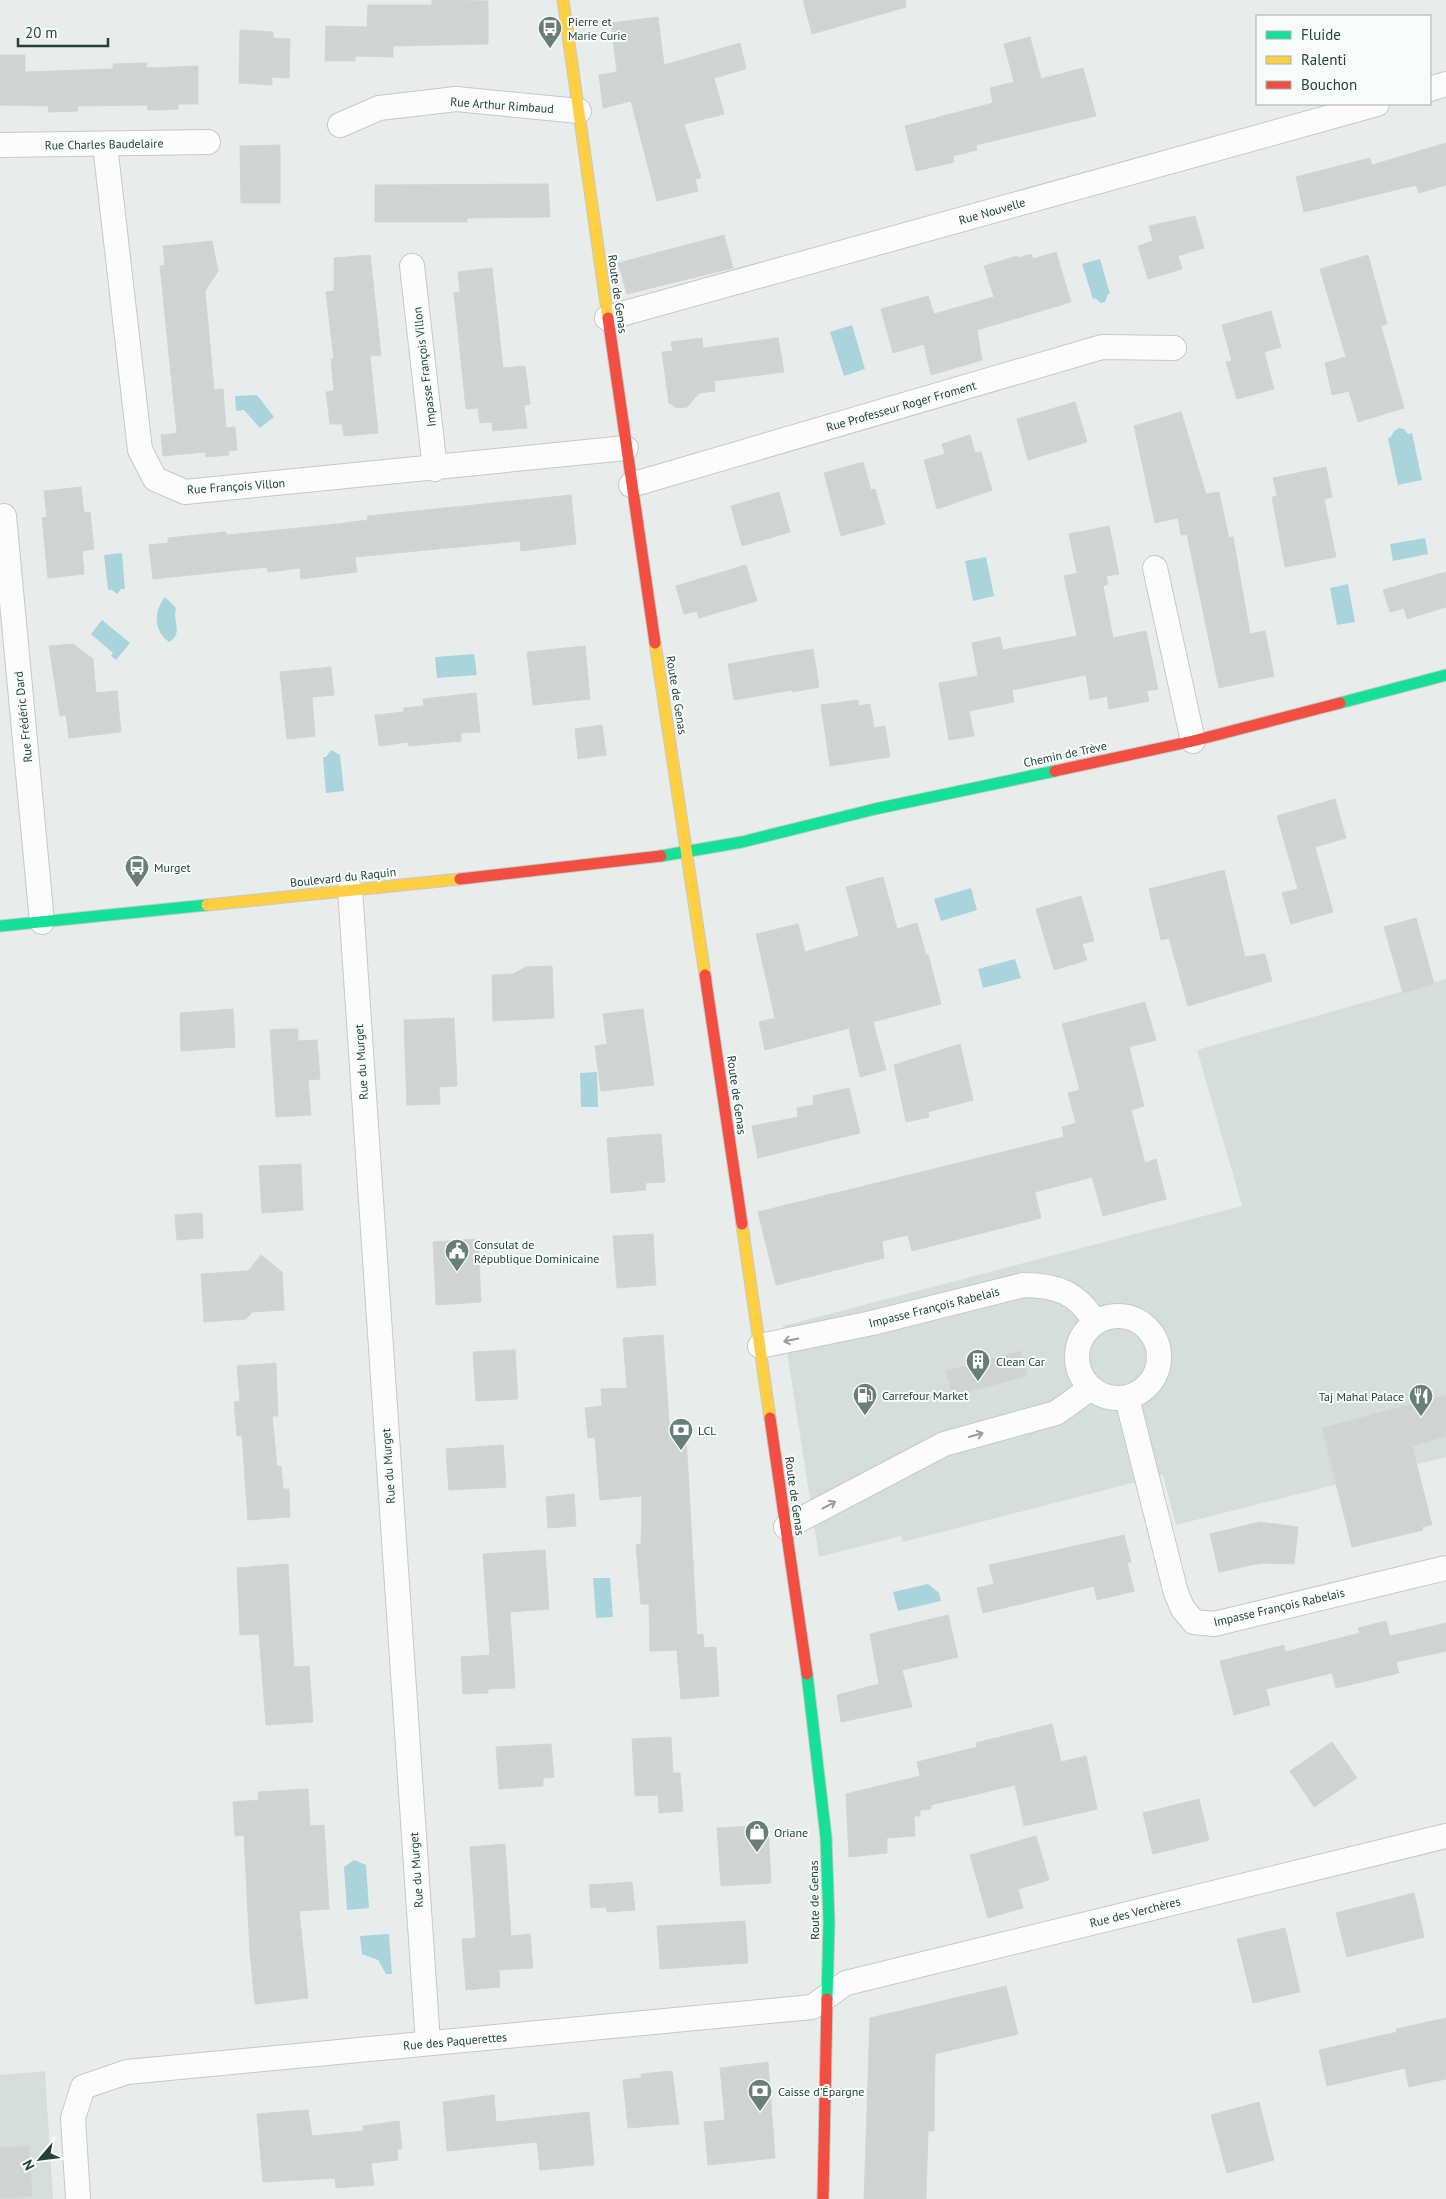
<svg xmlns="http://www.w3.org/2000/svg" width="1446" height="2199" viewBox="0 0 1446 2199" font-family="'PT Sans',sans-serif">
  <rect width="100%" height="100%" fill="#e8edeb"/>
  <!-- built -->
  <g fill="#d6dedb">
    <polygon points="1446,979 1446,1457 1176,1525 1163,1475 903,1542 901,1536 819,1557 783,1326 1242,1206 1197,1050"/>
    <polygon points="45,2071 53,2199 0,2199 0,2075"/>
  </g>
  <!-- water -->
  <g fill="#a9d4db">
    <polygon points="1100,259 1110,294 1108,294 1105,302 1101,303 1095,298 1093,299 1082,264"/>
    <polygon points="852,325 865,369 844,376 830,332"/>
    <polygon points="257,395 274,417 260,428 244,410 236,411 235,396"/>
    <polygon points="1399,428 1404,429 1408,434 1412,433 1422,480 1398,485 1388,438 1391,437 1394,431"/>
    <polygon points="1425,538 1428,554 1393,561 1390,544"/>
    <polygon points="122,553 125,589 121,589 117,594 112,590 108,590 104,555"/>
    <polygon points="986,557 994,596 973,601 965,561"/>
    <polygon points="1348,584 1355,622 1337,625 1330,588"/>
    <path d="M165,597l11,11c-4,13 8,26 -7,34 -15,-11 -16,-30 -4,-45z"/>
    <polygon points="102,620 130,643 116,660 111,656 113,653 91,634"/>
    <polygon points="474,654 477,675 437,678 435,657"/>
    <polygon points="331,750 340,755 344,791 326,793 323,757 326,757"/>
    <polygon points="971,888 977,910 941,921 934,899"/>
    <polygon points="1015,959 1021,978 983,988 978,969"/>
    <polygon points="597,1072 598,1107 581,1107 580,1073"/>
    <polygon points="593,1578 610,1578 613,1617 596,1618"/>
    <polygon points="928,1584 939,1593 941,1601 898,1611 893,1592"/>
    <polygon points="354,1860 366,1865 369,1908 347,1910 344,1867"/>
    <polygon points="389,1934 392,1974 386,1974 378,1960 362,1954 360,1936"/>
  </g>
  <!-- building -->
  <g fill="#cfd4d2" stroke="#d1d6d4">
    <polygon points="432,0 488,1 488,44 393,46 393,57 355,56 355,61 325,61 326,26 367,27 368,5 432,5"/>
    <polygon points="803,0 905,0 906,7 812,34"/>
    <polygon points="658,17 664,65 740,43 746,69 714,78 724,114 684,124 701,178 695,179 698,191 657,201 631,101 603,108 599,75 617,72 611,23"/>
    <polygon points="240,30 273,32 273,38 290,39 289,78 272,77 272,85 239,83"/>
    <polygon points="1030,37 1041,79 1083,68 1096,116 976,145 977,150 953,156 954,162 916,171 905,126 993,103 990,88 1014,82 1004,44"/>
    <polygon points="0,55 25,55 25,72 113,69 113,64 147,63 146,68 198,66 198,104 178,104 178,109 163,110 148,110 147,105 77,106 78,111 49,112 48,106 0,105"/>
    <polygon points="1446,143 1446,185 1419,193 1416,185 1304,212 1296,177 1370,158 1372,165"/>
    <polygon points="280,145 280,203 241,203 240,146"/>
    <polygon points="548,184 550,217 467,218 467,222 375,222 375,185"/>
    <polygon points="1195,216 1204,248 1178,256 1182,269 1148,279 1138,246 1153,241 1149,226"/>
    <polygon points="724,235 733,268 627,294 618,263"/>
    <polygon points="212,241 218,271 205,291 214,390 223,389 226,428 235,427 237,450 228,451 229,455 206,457 205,452 163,456 161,435 188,432 177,433 160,266 165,265 163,246"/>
    <polygon points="1056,252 1071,302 977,330 982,360 931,375 924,344 893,353 881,309 928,296 934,314 994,297 984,266 1017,256 1018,258 1031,254 1033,259"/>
    <polygon points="370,255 381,355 370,356 378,433 344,436 342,424 330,424 326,392 334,391 331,359 334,359 326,292 334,291 334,258"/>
    <polygon points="1368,255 1387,324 1381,326 1404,408 1358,422 1349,391 1332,395 1325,363 1346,357 1320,269"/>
    <polygon points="492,268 503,368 525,366 530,404 524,405 527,428 493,431 492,422 480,423 478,408 466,409 454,293 460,292 458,272"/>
    <polygon points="1271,311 1281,347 1264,352 1274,389 1237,399 1226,362 1232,361 1222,325"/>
    <polygon points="702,338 703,348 778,338 784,372 714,381 715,391 699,393 687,407 677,408 669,403 662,352 673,351 671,342"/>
    <polygon points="1075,402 1087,442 1028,460 1017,419"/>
    <polygon points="1181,412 1206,494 1219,492 1229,538 1233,537 1250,634 1265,631 1274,676 1219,688 1187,534 1181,535 1178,518 1155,523 1134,426"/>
    <polygon points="970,435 975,453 981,452 992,490 937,509 924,460 945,454 942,444"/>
    <polygon points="863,462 871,490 875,489 885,524 841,536 824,473"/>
    <polygon points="1326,467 1332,497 1324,499 1336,557 1285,567 1272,497 1277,496 1273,478"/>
    <polygon points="81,487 84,513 90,512 94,549 82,551 84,574 48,578 42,518 47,517 44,491"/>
    <polygon points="779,492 790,532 742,546 731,506"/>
    <polygon points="571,495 576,544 521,551 520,541 355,557 357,572 301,579 300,568 268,572 267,567 153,579 149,545 168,543 168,538 226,532 227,535 329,525 368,520 367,516"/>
    <polygon points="1109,526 1119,574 1106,576 1108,584 1103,586 1113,638 1146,631 1158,689 1147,691 1149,701 1109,709 1107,696 1090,700 1086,675 1012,690 1014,702 969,711 974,736 949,740 939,683 978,676 972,643 1000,637 1003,650 1077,636 1064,576 1077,573 1069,534"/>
    <polygon points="746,565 757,601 699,618 697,611 684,614 676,586"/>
    <polygon points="1446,572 1446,607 1407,619 1404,608 1390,612 1383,590"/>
    <polygon points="73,644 93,659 96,693 117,691 121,732 69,738 66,715 60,716 49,646"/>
    <polygon points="585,646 590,699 533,705 527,652"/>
    <polygon points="813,649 819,687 793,692 792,690 734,700 728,664"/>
    <polygon points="331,667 334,695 312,697 315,736 287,739 280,672"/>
    <polygon points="476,693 480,732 461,733 461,741 408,746 408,742 379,746 375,715 404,712 404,708 424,706 423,699"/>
    <polygon points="858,700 859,706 870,704 874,728 885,726 890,757 830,766 821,705"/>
    <polygon points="602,725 606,755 578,759 575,729"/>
    <polygon points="1335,799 1346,838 1315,847 1333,912 1291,924 1282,893 1298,889 1277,816"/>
    <polygon points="1224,870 1245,957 1265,954 1272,981 1188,1006 1169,938 1161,940 1149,889"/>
    <polygon points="883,877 897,929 917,923 926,955 928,954 941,1004 873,1022 886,1070 860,1077 849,1028 765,1050 759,1022 775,1018 756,934 798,924 805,952 859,936 846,887"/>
    <polygon points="1081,896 1094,941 1082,944 1087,960 1054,970 1036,909"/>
    <polygon points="1416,918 1434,984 1403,993 1384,927"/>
    <polygon points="552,966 554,1018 493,1021 492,975 513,974 526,967"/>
    <polygon points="1145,1002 1156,1040 1129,1047 1144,1106 1131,1110 1145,1163 1156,1159 1166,1199 1103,1216 1092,1177 1035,1192 1041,1218 912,1251 908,1235 882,1241 884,1258 776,1285 758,1212 1064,1137 1062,1127 1076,1123 1068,1093 1080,1090 1062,1024"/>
    <polygon points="233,1009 235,1047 181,1051 180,1013"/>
    <polygon points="643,1009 654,1085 601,1091 595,1046 607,1044 603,1014"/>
    <polygon points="454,1018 457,1086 439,1087 440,1104 407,1105 404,1020"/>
    <polygon points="285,1029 298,1029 298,1041 317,1040 320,1079 308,1080 311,1115 276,1117 270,1030"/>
    <polygon points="960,1044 973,1100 928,1112 929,1117 906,1122 894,1065"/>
    <polygon points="849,1088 860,1133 758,1158 752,1126 798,1117 797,1108 814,1105 813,1096"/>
    <polygon points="661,1134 665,1182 645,1183 646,1190 611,1193 607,1138"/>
    <polygon points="301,1164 303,1210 262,1213 259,1166"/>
    <polygon points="202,1213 203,1238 177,1240 175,1215"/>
    <polygon points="653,1234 656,1285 617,1288 613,1236"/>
    <polygon points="478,1239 481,1302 436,1305 433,1242"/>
    <polygon points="261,1255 282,1272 284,1310 252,1312 246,1319 204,1322 201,1274 248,1271"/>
    <polygon points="663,1335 670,1435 686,1434 697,1635 703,1634 704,1648 716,1647 719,1696 681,1699 677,1650 650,1651 649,1604 641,1604 636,1545 641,1544 642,1496 600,1500 595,1437 588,1438 585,1408 602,1406 601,1389 627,1388 623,1338"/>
    <polygon points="515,1350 518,1399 476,1401 473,1352"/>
    <polygon points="1021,1351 1027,1376 953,1396 946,1371"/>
    <polygon points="276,1363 278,1416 272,1416 277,1466 281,1466 283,1489 289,1489 290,1517 248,1520 242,1436 237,1436 234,1402 240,1401 237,1366"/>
    <polygon points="1446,1395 1446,1436 1412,1446 1432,1525 1422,1527 1423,1530 1352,1547 1322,1428"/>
    <polygon points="503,1445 506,1487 449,1490 446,1449"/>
    <polygon points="574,1494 576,1526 548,1528 546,1497"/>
    <polygon points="1260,1522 1298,1527 1294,1564 1261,1563 1219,1572 1210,1534"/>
    <polygon points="1124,1535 1131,1562 1127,1563 1134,1591 1097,1600 1094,1586 983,1613 977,1588 994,1584 989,1565"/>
    <polygon points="545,1550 549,1609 510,1612 515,1688 488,1689 488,1693 463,1694 461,1657 490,1655 483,1554"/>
    <polygon points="288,1564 294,1667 309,1666 313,1722 266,1725 259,1634 240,1635 237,1568"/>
    <polygon points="948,1615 958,1657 902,1670 912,1707 841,1722 837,1695 879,1684 870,1634"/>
    <polygon points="1386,1621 1390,1636 1446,1623 1446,1651 1396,1662 1399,1673 1336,1688 1332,1673 1266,1689 1270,1705 1234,1715 1220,1661 1284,1645 1285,1652 1360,1633 1358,1628"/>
    <polygon points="1052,1724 1061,1762 1086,1756 1097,1809 1024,1826 1015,1785 931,1805 931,1809 920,1810 920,1816 914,1816 915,1836 887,1838 887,1853 849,1857 846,1794 920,1776 917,1762 977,1747 976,1743"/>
    <polygon points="671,1737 673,1773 680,1773 683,1811 659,1813 658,1795 635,1796 632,1739"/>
    <polygon points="1332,1742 1357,1778 1314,1807 1290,1771"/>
    <polygon points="551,1744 554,1777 543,1778 543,1786 499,1789 496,1747"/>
    <polygon points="308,1789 310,1826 324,1825 329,1909 299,1911 308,1998 255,2004 250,1953 244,1835 235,1836 233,1802 259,1800 258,1792"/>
    <polygon points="1199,1799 1209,1840 1153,1854 1143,1813"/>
    <polygon points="768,1825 771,1883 721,1886 717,1828"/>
    <polygon points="1036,1836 1049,1880 1018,1889 1023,1908 988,1918 970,1855"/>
    <polygon points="505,1844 511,1936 530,1934 533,1968 499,1970 500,1987 466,1990 462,1939 476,1938 470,1847"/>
    <polygon points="632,1882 635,1910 607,1912 606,1907 591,1908 589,1885"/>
    <polygon points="1414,1893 1424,1937 1347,1957 1336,1913"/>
    <polygon points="745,1921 748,1963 660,1969 657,1926"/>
    <polygon points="1285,1928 1300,1992 1253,2003 1237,1939"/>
    <polygon points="1006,1986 1018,2034 935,2054 934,2131 928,2131 926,2199 864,2199 870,2018"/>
    <polygon points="1446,2018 1446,2079 1409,2087 1405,2068 1327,2086 1319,2050 1397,2032 1396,2029"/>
    <polygon points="768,2062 775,2158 708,2165 704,2122 725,2120 720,2068"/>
    <polygon points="672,2071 679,2124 628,2128 623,2080 641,2078 641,2074"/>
    <polygon points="494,2095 496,2122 589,2112 594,2165 540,2170 537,2142 447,2151 443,2102"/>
    <polygon points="1259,2102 1274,2160 1227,2173 1211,2115"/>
    <polygon points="308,2110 312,2136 363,2131 363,2126 399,2121 402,2149 397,2149 398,2160 371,2163 374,2185 336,2188 335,2178 263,2182 257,2114"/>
    <polygon points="29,2146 32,2196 0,2198 0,2148"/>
  </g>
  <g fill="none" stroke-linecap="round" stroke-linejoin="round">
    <defs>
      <g id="street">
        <polyline points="1430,89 1446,84"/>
        <polyline points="340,125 379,108 456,99 579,111"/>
        <polyline points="0,145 208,142"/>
        <polyline points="105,145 140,450 155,479 185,492 626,448"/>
        <polyline points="412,266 435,469"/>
        <polyline points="607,318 1377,104"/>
        <polyline points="631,485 1102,347 1174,348"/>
        <polyline points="0,517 4,516 42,922"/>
        <polyline points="1155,568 1193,741"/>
        <polyline points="350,889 428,2043"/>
        <circle cx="1118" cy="1357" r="41"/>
        <path d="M760,1346l112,-23 151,-38c33,0 54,7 72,37"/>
        <polyline points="1127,1398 1176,1593 1183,1609 1194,1622 1214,1624 1446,1568"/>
        <polyline points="786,1527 944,1444 1056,1413 1091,1388"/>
        <polyline points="78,2199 73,2118 83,2087 127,2072 812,2007 846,1983 1446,1836"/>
      </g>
      <g id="fast">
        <polyline points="1340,703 1446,675"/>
        <polyline points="661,856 742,842 875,809 1055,771"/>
        <polyline points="0,926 207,905"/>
        <polyline points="807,1674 826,1837 829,1922 827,1999"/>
      </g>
      <g id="slow">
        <polyline points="563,0 608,318"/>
        <polyline points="655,643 705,975"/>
        <polyline points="207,905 460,879"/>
        <polyline points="742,1224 770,1418"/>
      </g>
      <g id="jam">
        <polyline points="608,318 655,643"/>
        <polyline points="1055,771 1193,741 1340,703"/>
        <polyline points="460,879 661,856"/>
        <polyline points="705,975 742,1224"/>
        <polyline points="770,1418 807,1674"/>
        <polyline points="823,2199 827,1999"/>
      </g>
    </defs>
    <!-- street casing -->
    <use href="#street" stroke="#c5cac8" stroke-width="26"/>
    <!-- fast casing -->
    <use href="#fast" stroke="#c3cbc8" stroke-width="13"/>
    <!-- slow casing -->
    <use href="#slow" stroke="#c3cbc8" stroke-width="13"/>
    <!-- jam casing -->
    <use href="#jam" stroke="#c3cbc8" stroke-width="13"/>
    <!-- street -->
    <use href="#street" stroke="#fcfcfc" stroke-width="24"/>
    <!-- fast -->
    <use href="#fast" stroke="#16e098" stroke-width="11"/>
    <!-- slow -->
    <use href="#slow" stroke="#ffcf43" stroke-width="11"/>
    <!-- jam -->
    <use href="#jam" stroke="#f24e42" stroke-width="11"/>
  </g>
  <!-- one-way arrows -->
  <defs><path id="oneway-shaft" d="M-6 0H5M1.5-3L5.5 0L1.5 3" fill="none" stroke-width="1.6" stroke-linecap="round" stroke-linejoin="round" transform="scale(1.25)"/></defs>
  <g stroke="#909f9b">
    <use href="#oneway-shaft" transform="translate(791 1340) rotate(169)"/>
    <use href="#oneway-shaft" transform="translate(976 1435) rotate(-16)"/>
    <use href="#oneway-shaft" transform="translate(829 1505) rotate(-28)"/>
  </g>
  <!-- icons -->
  <defs>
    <symbol id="bus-pin" viewBox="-11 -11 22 30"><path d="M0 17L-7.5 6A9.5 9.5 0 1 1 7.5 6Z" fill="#697e78" stroke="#f7fbf9"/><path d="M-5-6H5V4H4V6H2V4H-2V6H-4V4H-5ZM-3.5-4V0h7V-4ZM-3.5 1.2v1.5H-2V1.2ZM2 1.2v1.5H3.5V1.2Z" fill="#fff"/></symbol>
    <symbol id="civic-pin" viewBox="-11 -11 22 30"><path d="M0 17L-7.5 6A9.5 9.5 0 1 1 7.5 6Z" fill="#697e78" stroke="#f7fbf9"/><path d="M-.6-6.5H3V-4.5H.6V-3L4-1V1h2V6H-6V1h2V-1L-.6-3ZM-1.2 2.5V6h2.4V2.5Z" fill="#fff"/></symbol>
    <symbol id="building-pin" viewBox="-11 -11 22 30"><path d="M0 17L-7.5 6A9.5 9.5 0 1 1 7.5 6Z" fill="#697e78" stroke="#f7fbf9"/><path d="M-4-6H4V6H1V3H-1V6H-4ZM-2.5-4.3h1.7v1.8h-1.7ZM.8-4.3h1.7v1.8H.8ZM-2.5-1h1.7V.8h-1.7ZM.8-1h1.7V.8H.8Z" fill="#fff"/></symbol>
    <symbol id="fuel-pin" viewBox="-11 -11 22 30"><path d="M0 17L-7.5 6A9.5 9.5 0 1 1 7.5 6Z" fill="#697e78" stroke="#f7fbf9"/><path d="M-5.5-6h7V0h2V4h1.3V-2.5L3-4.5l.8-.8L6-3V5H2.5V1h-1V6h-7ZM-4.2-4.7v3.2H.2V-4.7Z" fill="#fff"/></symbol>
    <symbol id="restaurant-pin" viewBox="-11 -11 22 30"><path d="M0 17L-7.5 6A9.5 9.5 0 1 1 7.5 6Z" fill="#697e78" stroke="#f7fbf9"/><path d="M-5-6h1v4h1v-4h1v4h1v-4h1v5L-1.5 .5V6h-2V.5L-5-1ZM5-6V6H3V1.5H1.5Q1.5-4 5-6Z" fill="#fff"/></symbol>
    <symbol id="bank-pin" viewBox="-11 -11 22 30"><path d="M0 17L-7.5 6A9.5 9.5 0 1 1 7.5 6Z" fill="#697e78" stroke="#f7fbf9"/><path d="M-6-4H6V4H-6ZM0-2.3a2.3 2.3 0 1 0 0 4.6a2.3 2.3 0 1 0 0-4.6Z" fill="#fff"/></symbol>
    <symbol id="shop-pin" viewBox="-11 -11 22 30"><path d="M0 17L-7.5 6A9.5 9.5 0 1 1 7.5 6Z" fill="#697e78" stroke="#f7fbf9"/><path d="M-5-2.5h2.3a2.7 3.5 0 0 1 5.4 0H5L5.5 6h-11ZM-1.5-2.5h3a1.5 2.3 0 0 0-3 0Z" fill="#fff"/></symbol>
  </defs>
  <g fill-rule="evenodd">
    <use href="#bus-pin" x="536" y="14" width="28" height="38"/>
    <use href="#bus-pin" x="123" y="853" width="28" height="38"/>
    <use href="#civic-pin" x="443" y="1237" width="28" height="38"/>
    <use href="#building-pin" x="964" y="1347" width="28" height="38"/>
    <use href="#fuel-pin" x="851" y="1381" width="28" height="38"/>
    <use href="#restaurant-pin" x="1407" y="1382" width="28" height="38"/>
    <use href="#bank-pin" x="667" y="1416" width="28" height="38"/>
    <use href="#shop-pin" x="743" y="1818" width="28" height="38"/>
    <use href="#bank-pin" x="746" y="2077" width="28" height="38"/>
  </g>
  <g text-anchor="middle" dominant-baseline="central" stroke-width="4" stroke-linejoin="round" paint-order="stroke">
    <!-- poi labels -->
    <g font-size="12" fill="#24423a" stroke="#f7fbf9" text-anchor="start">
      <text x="568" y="21">Pierre et<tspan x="568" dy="14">Marie Curie</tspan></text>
      <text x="154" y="867">Murget</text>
      <text x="474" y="1244">Consulat de<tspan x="474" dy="14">République Dominicaine</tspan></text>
      <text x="996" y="1361">Clean Car</text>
      <text x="882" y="1395">Carrefour Market</text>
      <text x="1404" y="1396" text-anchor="end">Taj Mahal Palace</text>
      <text x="698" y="1430">LCL</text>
      <text x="774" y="1832">Oriane</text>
      <text x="778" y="2091">Caisse d'Épargne</text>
    </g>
    <!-- street labels -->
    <g font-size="12" fill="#24423a" stroke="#f7fbf9">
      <text transform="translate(502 105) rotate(4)">Rue Arthur Rimbaud</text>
      <text transform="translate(104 144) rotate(-1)">Rue Charles Baudelaire</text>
      <text transform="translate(992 211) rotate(-16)">Rue Nouvelle</text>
      <text transform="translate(618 294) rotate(82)">Route de Genas</text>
      <text transform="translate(424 367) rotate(-97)">Impasse François Villon</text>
      <text transform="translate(901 406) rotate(-16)">Rue Professeur Roger Froment</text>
      <text transform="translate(236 486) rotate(-4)">Rue François Villon</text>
      <text transform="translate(677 695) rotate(81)">Route de Genas</text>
      <text transform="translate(23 717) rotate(-96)">Rue Frédéric Dard</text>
      <text transform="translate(1065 754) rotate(-12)">Chemin de Trève</text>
      <text transform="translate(343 877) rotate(-6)">Boulevard du Raquin</text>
      <text transform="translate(361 1062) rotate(-94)">Rue du Murget</text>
      <text transform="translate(737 1095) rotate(82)">Route de Genas</text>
      <text transform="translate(934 1307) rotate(-14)">Impasse François Rabelais</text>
      <text transform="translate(388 1466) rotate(-94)">Rue du Murget</text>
      <text transform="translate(795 1496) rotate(82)">Route de Genas</text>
      <text transform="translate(1279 1607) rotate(-13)">Impasse François Rabelais</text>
      <text transform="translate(416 1870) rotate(-94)">Rue du Murget</text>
      <text transform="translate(814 1900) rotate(-91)">Route de Genas</text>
      <text transform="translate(1135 1912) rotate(-14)">Rue des Verchères</text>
      <text transform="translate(455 2041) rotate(-5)">Rue des Paquerettes</text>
    </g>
  </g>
  <!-- legend -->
  <rect x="1256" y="15" width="175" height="90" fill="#f7fbf9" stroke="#a3b1ad"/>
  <rect x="1266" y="31" width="25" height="8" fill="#16e098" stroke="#a3b1ad"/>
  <text x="1301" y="40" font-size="15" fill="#24423a">Fluide</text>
  <rect x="1266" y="56" width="25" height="8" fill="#ffcf43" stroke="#a3b1ad"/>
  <text x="1301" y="65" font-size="15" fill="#24423a">Ralenti</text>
  <rect x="1266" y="81" width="25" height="8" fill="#f24e42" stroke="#a3b1ad"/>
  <text x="1301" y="90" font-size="15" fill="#24423a">Bouchon</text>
  <!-- north arrow -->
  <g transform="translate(40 2159) rotate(242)" stroke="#f7fbf9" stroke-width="4" paint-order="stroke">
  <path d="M0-4L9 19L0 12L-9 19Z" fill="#24423a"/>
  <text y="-8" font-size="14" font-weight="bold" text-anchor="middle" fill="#24423a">N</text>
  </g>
  <!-- scale -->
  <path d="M18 38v8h90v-8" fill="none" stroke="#24423a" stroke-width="2.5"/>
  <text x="25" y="38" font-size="15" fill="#24423a" stroke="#f7fbf9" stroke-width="4" paint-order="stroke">20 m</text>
</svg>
